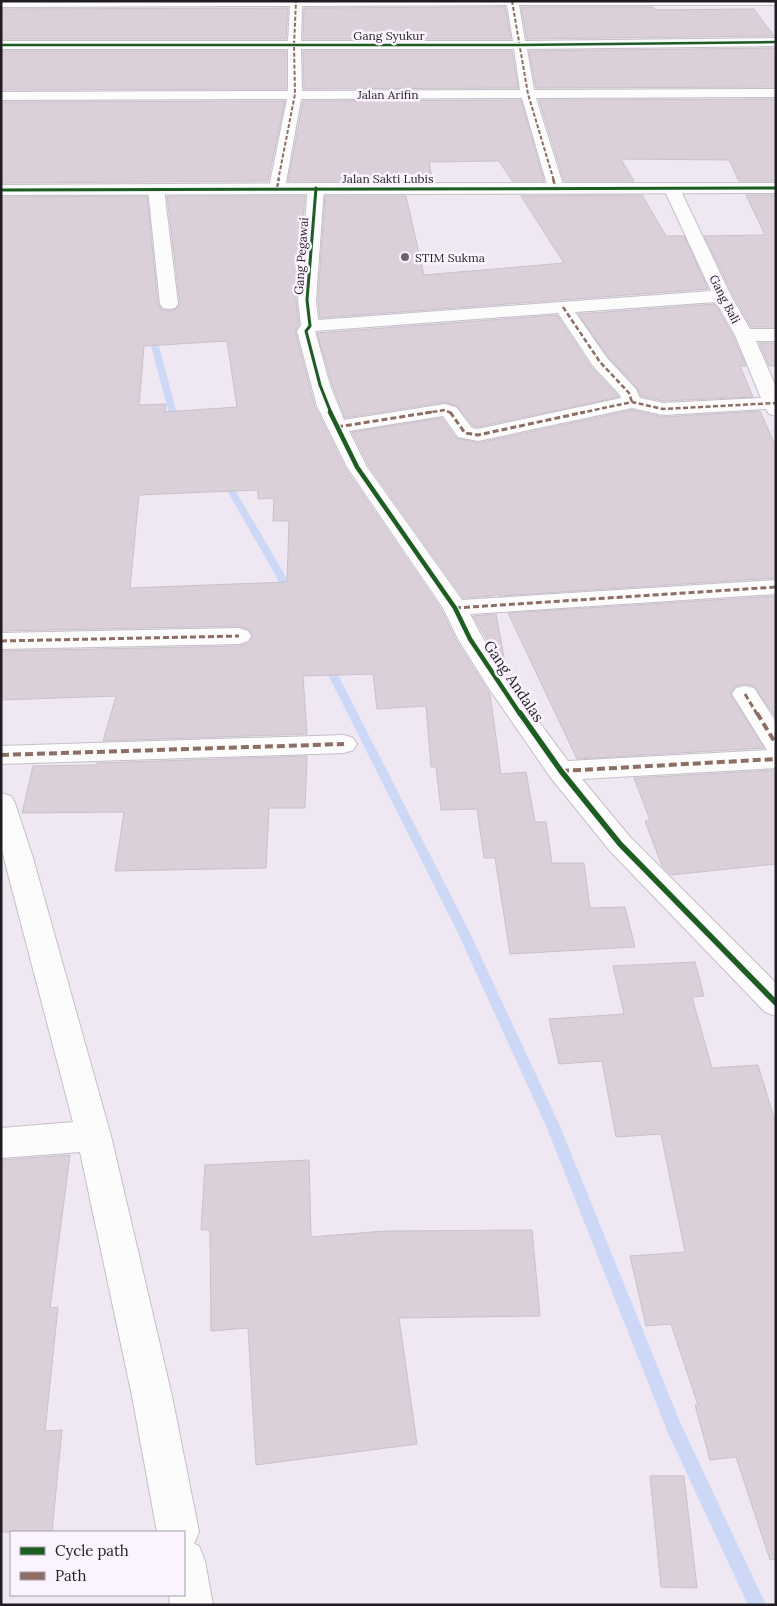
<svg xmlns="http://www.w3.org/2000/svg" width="777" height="1606" viewBox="0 0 777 1606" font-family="Lora,serif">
  <rect width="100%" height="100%" fill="#efe8f3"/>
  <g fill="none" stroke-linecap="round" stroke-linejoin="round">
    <!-- stream -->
    <g fill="#cdd8f7" fill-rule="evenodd">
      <polygon points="148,329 155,331 180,425 179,427 173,427 172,425 147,331"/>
      <polygon points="224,475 228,478 296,594 294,596 288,596 286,594 220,478"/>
      <polygon points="326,658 331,661 469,931 560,1126 680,1422 766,1605 748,1605 668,1433 546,1126 457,931 321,661"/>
    </g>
  </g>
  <!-- building -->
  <g fill="#dbcfda" stroke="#c9c2c9" fill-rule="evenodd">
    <polygon points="505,7 511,39 303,39 304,8"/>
    <polygon points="521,7 653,7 655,10 754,9 774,36 527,39"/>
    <polygon points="288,8 286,39 1,39 1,9"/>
    <polygon points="776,48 776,87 536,88 529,51"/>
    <polygon points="1,51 286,51 286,89 1,90"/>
    <polygon points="303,51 512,51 518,88 304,89"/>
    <polygon points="776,99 776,181 739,181 729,160 621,159 634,181 564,181 539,100"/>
    <polygon points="521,100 544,181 512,181 499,161 429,162 432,178 402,179 402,181 288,181 303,101"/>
    <polygon points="285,101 268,181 1,183 1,102"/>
    <polygon points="642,195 666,236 684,236 708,289 320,318 318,300 325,196 406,196 424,275 564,263 521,196"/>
    <polygon points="746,195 776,195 776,327 751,327 733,295 704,236 765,235"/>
    <path d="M147,196l11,108 5,6 6,1 7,-2 4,-5 -13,-108h138l-9,104 3,25 -4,6 20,76 30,61 96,141 15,31 34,54 11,80 25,-2 9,50h11l6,41h32l6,45 35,-1 10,40 -125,7 -15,-96h-11l-7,-49 -36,1 -5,-43h-5l-5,-61 -49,3 -4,-35 -70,2 4,58 -204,7 13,-45 -115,4v-49l238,-5 10,-3 4,-6 -3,-7 -11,-4 -238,5v-434zM227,341l10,66 -72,5 1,-8 -27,1 5,-59zM258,490v9l16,-1 -1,23h16l-2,61 -157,6 9,-93z"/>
    <polygon points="715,304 733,336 746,366 740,366 753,397 663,401 641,396 637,388 608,357 578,314"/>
    <polygon points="557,315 591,367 619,397 478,427 473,426 457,406 445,402 345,418 332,384 317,333"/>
    <polygon points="759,343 776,343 776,366 769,366"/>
    <polygon points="632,410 663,417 760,411 776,447 776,578 499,596 498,594 493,596 463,598 369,466 352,432 442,418 456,438 478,443"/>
    <polygon points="776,596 776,718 754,686 745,684 736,686 730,693 764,748 577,759 508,613"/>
    <polygon points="496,614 507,674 473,616"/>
    <polygon points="307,756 305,808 269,808 266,868 115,871 124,812 22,813 33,766 97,765 97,763"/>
    <polygon points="776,770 776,864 671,875 662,866 645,821 650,820 634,778"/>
    <polygon points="695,962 704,996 692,997 712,1068 758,1065 776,1124 776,1559 770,1560 736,1457 710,1460 695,1405 698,1405 671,1324 646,1326 630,1256 685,1252 661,1134 616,1137 602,1061 559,1064 549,1019 624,1014 613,966"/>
    <polygon points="70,1155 50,1308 58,1307 45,1431 62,1430 52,1532 1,1532 1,1160"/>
    <polygon points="309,1160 311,1237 385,1231 532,1230 540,1316 399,1318 417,1444 256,1465 248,1328 211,1331 210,1230 201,1230 205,1165"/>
    <polygon points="650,1476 684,1476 697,1588 661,1587"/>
  </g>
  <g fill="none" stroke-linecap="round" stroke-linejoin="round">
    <defs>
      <g id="street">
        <path d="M1,1h775v4h-257l6,36 251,-3v8l-249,3 7,41 242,-1v8l-240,1 28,90 -2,3h-12l-2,-3 -26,-90 -221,1 -16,89 -2,3h-12l-2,-3 18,-89 -286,1v-8l287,-1v-42h-287v-8h287l2,-35 -289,1zM507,5l6,36h-212l1,-35zM301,49h213l6,41 -218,1z"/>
        <path d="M316,183l6,2 2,3 -8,112 2,20 393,-29 -47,-102 2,-3h12l2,3 51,107 19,33h26v12h-20l20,46v29l-7,-2 -3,-5 -103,6 -31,-7 -154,33 -20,-4 -15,-21 -94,15 18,36 95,133 314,-20v14l-306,20c26,53 64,100 98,147l199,-11 -35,-56 4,-6 9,-2 9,2 22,34v46l-194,11 48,58 146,146v33l-11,-4 -155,-161 -59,-73 -61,-88 -32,-51 -15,-31 -96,-141 -30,-61 -20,-75 4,-6 -3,-25 10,-112 2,-3zM716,302l19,33 26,63 -98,5 -23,-5 -4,-9 -29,-31 -32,-46zM558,313l35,53 27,29 1,3 -143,31 -6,-1 -16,-21 -11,-3 -101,16 -14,-35 -15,-54z"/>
        <polygon points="156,184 162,186 164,189 178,304 175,308 169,309 163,308 160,304 148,189 150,186"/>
        <polygon points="239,628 248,631 251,636 248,641 239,644 1,649 1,633"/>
        <polygon points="344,735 353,738 357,744 353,750 344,753 1,764 1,746"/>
        <polygon points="1,793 11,796 15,803 33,858 111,1136 172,1396 199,1532 194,1544 199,1546 205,1561 213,1605 170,1605 169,1595 184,1595 184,1532 157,1532 132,1396 80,1152 1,1158 1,1128 73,1122 1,847"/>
      </g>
      <polygon id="secondary" points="316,183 776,183 776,193 1,195 1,185"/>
    </defs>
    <!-- street casing -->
    <use href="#street" stroke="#c5bfc8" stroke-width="2"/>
    <!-- secondary casing -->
    <use href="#secondary" stroke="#c5bfc8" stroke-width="2"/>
    <!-- street -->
    <use href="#street" fill="#fdfcfd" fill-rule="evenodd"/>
    <!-- secondary -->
    <use href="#secondary" fill="#fdfcfd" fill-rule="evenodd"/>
    <!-- quiet-far3 -->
    <g stroke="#8d6e63" stroke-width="2" stroke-dasharray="4 2" stroke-linecap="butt">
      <polyline points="512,1 528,94 554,181"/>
      <polyline points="278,181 295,94 294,45 296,1"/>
    </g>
    <!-- quiet-far2 -->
    <g stroke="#8d6e63" stroke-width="2.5" stroke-dasharray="5 2.5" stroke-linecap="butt">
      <polyline points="553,179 556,188"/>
      <polyline points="277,188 279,179"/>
      <polyline points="563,307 600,362 629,393 632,402"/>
      <polyline points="425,413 445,410 451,413"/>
      <polyline points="580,413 632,402 663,409 776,403"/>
    </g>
    <!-- quiet-far1 -->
    <g stroke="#8d6e63" stroke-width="3" stroke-dasharray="6 3" stroke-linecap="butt">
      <polyline points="450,412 465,433 478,435 585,412"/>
      <polyline points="337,427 432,412"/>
      <polyline points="455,608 776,587"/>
      <polyline points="1,641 239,636"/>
      <polyline points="745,694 757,714"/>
    </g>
    <!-- quiet -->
    <g stroke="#8d6e63" stroke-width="4" stroke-dasharray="8 4" stroke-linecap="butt">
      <polyline points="757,713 776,744"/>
      <polyline points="1,755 344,744"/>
      <polyline points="561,771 776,759"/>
    </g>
    <defs>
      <polyline id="cycleway-far3" points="1,45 520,45 776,42"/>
      <g id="cycleway-far2">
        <polyline points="316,188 307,300 310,326 306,331 320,385 331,413"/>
        <polyline points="1,190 776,188"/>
      </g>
      <polyline id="cycleway-far1" points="330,412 357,467 455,608 470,639 520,714"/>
      <polyline id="cycleway" points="520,713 561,771 620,844 776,1003"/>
    </defs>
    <!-- cycleway-far3 casing -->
    <use href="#cycleway-far3" stroke="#fbf3ff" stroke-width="4"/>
    <!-- cycleway-far2 casing -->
    <use href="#cycleway-far2" stroke="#fbf3ff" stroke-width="5"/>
    <!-- cycleway-far1 casing -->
    <use href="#cycleway-far1" stroke="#fbf3ff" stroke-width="7"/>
    <!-- cycleway casing -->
    <use href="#cycleway" stroke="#fbf3ff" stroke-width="9"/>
    <!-- cycleway-far3 -->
    <use href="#cycleway-far3" stroke="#1b5e20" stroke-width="2.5"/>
    <!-- cycleway-far2 -->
    <use href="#cycleway-far2" stroke="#1b5e20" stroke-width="3"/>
    <!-- cycleway-far1 -->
    <use href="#cycleway-far1" stroke="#1b5e20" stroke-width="4.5"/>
    <!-- cycleway -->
    <use href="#cycleway" stroke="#1b5e20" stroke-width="5.5"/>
  </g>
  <!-- markers -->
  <circle fill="#69636c" stroke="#fbf3ff" stroke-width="2" cx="405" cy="257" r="5"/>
  <g text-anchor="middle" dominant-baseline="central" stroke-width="5" stroke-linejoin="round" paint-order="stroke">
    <!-- far-street labels -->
    <g font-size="12" fill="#211c23" stroke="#fbf3ff">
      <text x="389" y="35">Gang Syukur</text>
      <text x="388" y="94">Jalan Arifin</text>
      <text x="388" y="178">Jalan Sakti Lubis</text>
      <text transform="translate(301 256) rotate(-86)">Gang Pegawai</text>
      <text transform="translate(725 299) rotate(63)">Gang Bali</text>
    </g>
    <!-- far-poi labels -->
    <g font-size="12" fill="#211c23" stroke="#fbf3ff" text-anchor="start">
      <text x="415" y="257">STIM Sukma</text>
    </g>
    <!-- street labels -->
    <g font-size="15" fill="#211c23" stroke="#fbf3ff">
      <text transform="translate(514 681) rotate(56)">Gang Andalas</text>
    </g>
  </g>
  <!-- border -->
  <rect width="777" height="1606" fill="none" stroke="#211c23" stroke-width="5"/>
  <!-- legend -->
  <rect x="10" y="1531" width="175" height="65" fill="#fbf3ff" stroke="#a49da7"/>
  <rect x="20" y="1547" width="25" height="8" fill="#1b5e20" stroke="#a49da7"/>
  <text x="55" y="1556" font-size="15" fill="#211c23">Cycle path</text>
  <rect x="20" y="1572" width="25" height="8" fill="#8d6e63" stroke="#a49da7"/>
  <text x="55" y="1581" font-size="15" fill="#211c23">Path</text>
</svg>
